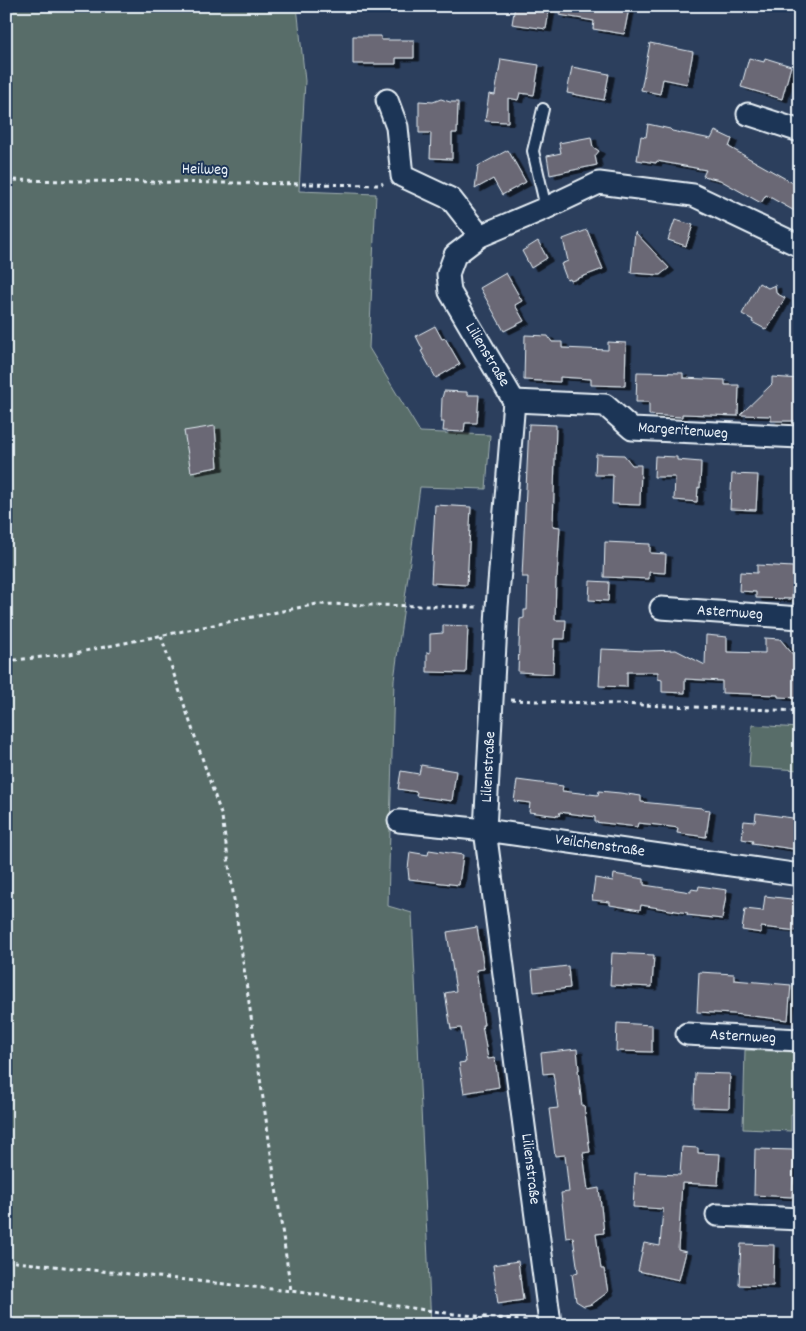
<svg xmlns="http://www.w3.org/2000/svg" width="806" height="1331" viewBox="0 0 806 1331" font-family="Dekko,sans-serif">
  <defs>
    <filter id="shadow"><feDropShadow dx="5.5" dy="3" stdDeviation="0" flood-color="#0009"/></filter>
  </defs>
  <rect width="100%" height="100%" fill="#2c3f5d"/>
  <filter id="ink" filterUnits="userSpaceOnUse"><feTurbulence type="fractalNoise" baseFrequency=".02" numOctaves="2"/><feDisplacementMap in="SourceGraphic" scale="10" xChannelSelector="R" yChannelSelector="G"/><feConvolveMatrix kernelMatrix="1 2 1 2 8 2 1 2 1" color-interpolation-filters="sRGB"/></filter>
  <g filter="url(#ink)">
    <!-- green -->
    <g fill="#586d69" stroke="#a0afb0">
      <polygon points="6,6 297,6 305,81 299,191 376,194 369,348 420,432 490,435 486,489 420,487 394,680 388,906 412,913 431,1325 6,1325"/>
      <polygon points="752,725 800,728 800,770 749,767"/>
      <polygon points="745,1050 796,1052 800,1054 800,1115 791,1114 791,1131 743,1129"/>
    </g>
    <!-- building -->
    <g fill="#6a6874" stroke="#e8f1f8" filter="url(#shadow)">
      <polygon points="515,6 550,6 546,29 512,24"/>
      <polygon points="560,6 617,6 629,8 624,34 593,29 594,21 559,15"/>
      <polygon points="353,36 381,36 381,40 414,40 414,58 396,58 396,64 353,64"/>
      <polygon points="650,43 693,52 687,84 663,79 660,94 641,90"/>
      <polygon points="749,58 764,62 765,58 791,66 782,99 741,87"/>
      <polygon points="501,59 539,65 534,95 520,93 518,100 508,98 508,122 485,121 489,94 495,95"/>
      <polygon points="572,67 609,74 604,100 567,93"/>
      <polygon points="441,99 450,102 458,102 457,133 452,133 452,159 430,158 431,133 419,133 419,101 433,102"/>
      <polygon points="648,124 670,129 672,131 711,139 715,131 732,139 729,147 800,187 800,214 766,195 761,203 720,180 703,176 706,170 657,161 656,163 637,160 641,136 646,137"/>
      <polygon points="591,137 593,147 599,151 595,156 597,165 550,175 547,156 561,153 559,143"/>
      <polygon points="508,150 526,182 502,195 493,179 475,189 478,166"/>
      <polygon points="675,220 693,225 686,246 668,240"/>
      <polygon points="587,230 603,269 571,281 570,279 567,280 561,264 568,261 563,239"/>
      <polygon points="635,232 669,268 660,275 631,273"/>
      <polygon points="538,241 547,258 531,268 522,251"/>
      <polygon points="506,273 522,301 515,305 524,321 504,331 480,288"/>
      <polygon points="759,283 768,288 775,285 776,293 785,298 767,330 752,322 753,320 742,314"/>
      <polygon points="435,326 442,339 445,338 460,364 436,378 421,351 423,350 416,336"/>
      <polygon points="525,335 548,336 552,342 562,342 562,348 608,350 608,342 626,343 625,386 591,385 591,379 560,377 560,382 524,380"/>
      <polygon points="637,372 683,373 683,378 725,380 725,385 739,385 738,416 682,414 682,417 649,415 649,402 636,402"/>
      <polygon points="772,377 800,379 800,421 771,421 771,416 740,415 772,384"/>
      <polygon points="444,391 467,392 467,395 479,395 477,423 465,423 464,432 443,431 444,422 441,422 442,398"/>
      <polygon points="529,424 556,425 553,526 560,527 557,578 556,578 555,620 566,620 565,639 554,639 553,674 518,672 520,619 524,618 524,610 527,610 528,577 522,577"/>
      <polygon points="215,426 218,467 191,472 184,431"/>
      <polygon points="596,454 624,455 632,465 641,465 640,505 612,504 613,475 595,475"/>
      <polygon points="655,456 677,457 677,460 701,462 700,488 698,487 697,502 674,500 675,477 654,477"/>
      <polygon points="732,474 758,475 756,510 730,509"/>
      <polygon points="435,505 471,507 467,585 431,583"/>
      <polygon points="605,542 650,544 650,553 666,554 665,573 649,572 649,579 604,577"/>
      <polygon points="757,565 793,567 792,599 756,598 756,592 739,591 740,572 757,573"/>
      <polygon points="590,581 609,582 608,601 589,600"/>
      <polygon points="443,625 468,626 466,673 427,672 427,652 430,653 430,634 443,633"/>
      <polygon points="706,635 727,637 727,652 765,653 765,638 780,639 800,663 800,698 778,697 778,695 722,693 722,681 685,679 685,693 662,692 662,680 658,679 658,672 627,672 627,687 599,686 601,649 647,651 676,650 705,665"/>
      <polygon points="421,765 456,771 452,801 416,796 417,792 398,789 401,771 419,774"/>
      <polygon points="517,780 563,786 562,791 598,795 599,791 620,793 641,796 641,802 702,808 702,809 710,810 706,837 677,833 678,828 657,825 638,823 637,827 595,822 595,817 560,812 559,816 529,812 530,803 514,801"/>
      <polygon points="756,813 800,819 800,850 752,843 753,841 742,839 744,821 755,822"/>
      <polygon points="429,850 463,855 459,885 409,879 408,869 410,852 428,855"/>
      <polygon points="614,874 644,879 644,885 691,892 691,889 698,890 699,886 727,890 722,919 687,915 688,913 641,905 640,910 610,905 610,902 592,900 595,878 613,881"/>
      <polygon points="765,896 800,900 800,916 798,931 761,927 761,933 742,930 745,909 763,911"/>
      <polygon points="477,927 484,969 476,970 484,1025 482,1025 488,1059 495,1058 499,1087 464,1093 459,1063 466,1062 461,1028 451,1029 445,993 456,991 447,932"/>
      <polygon points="612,953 654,955 652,987 610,985"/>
      <polygon points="568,966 570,988 534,992 532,970"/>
      <polygon points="699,972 734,974 734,980 791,985 788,1020 733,1014 697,1012"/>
      <polygon points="617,1023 652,1025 652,1052 616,1051"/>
      <polygon points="577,1049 579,1070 578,1070 582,1106 584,1105 590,1152 583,1153 588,1190 599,1188 604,1233 596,1234 601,1269 604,1269 608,1292 592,1304 584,1306 576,1301 572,1274 578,1272 573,1237 566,1238 561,1193 569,1192 565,1155 555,1156 549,1109 558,1108 553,1073 543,1074 541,1053"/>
      <polygon points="695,1073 730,1074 729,1108 694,1107"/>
      <polygon points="682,1147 698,1148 698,1153 720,1154 718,1185 682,1183 678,1250 686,1252 679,1280 638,1271 644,1243 660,1246 663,1209 633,1207 635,1173 680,1175"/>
      <polygon points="755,1149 794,1150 792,1197 754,1195"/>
      <polygon points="741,1244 774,1245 773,1286 739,1285"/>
      <polygon points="518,1261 523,1300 498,1304 493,1265"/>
    </g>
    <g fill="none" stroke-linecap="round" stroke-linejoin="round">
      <defs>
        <polyline id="service" points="543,109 533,151 546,208"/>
        <g id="minor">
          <polyline points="387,100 397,127 402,176 451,199 480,236"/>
          <polyline points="748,114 800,131"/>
          <polyline points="514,401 605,405 632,429 800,437"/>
          <polyline points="661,608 800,618"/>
          <polyline points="399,821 485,830 800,875"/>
          <polyline points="687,1034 800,1040"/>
          <polyline points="717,1215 800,1219"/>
          <polyline points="551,1325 550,1323 485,830 497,607 514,401 450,292 448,274 455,255 480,236 546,208 599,183 693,195 800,246"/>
        </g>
      </defs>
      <!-- service casing -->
      <use href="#service" stroke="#e8f1f8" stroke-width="14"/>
      <!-- minor casing -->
      <use href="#minor" stroke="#e8f1f8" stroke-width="25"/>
      <!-- path -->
      <g stroke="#e8f1f8" stroke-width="3" stroke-dasharray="4 4" stroke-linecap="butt">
        <polyline points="6,180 380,185 383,183"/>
        <polyline points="161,636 222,817 291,1291"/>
        <polyline points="6,661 70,654 317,604 477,607"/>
        <polyline points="511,700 800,711"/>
        <polyline points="6,1261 291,1291 454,1314 529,1321"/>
      </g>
      <!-- service -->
      <use href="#service" stroke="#1d3557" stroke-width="10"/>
      <!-- minor -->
      <use href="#minor" stroke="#1d3557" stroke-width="21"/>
    </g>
  </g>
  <g text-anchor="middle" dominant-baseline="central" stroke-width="4" stroke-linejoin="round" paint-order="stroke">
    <!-- street labels -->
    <g font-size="16" fill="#e8f1f8" stroke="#1d3557">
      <text transform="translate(205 170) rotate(1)">Heilweg</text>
      <text transform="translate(487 355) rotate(59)">Lilienstraße</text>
      <text transform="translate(683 431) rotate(4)">Margeritenweg</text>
      <text transform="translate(730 613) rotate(4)">Asternweg</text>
      <text transform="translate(489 767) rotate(-87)">Lilienstraße</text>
      <text transform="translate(600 846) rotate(8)">Veilchenstraße</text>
      <text transform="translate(743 1037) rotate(3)">Asternweg</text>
      <text transform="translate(530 1169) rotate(83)">Lilienstraße</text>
    </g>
  </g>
  <!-- margin -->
  <rect width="806" height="1331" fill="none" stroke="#1d3557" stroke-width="25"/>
  <rect x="12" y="12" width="781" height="1306" fill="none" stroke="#e8f1f8" stroke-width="2" filter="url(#ink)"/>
</svg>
